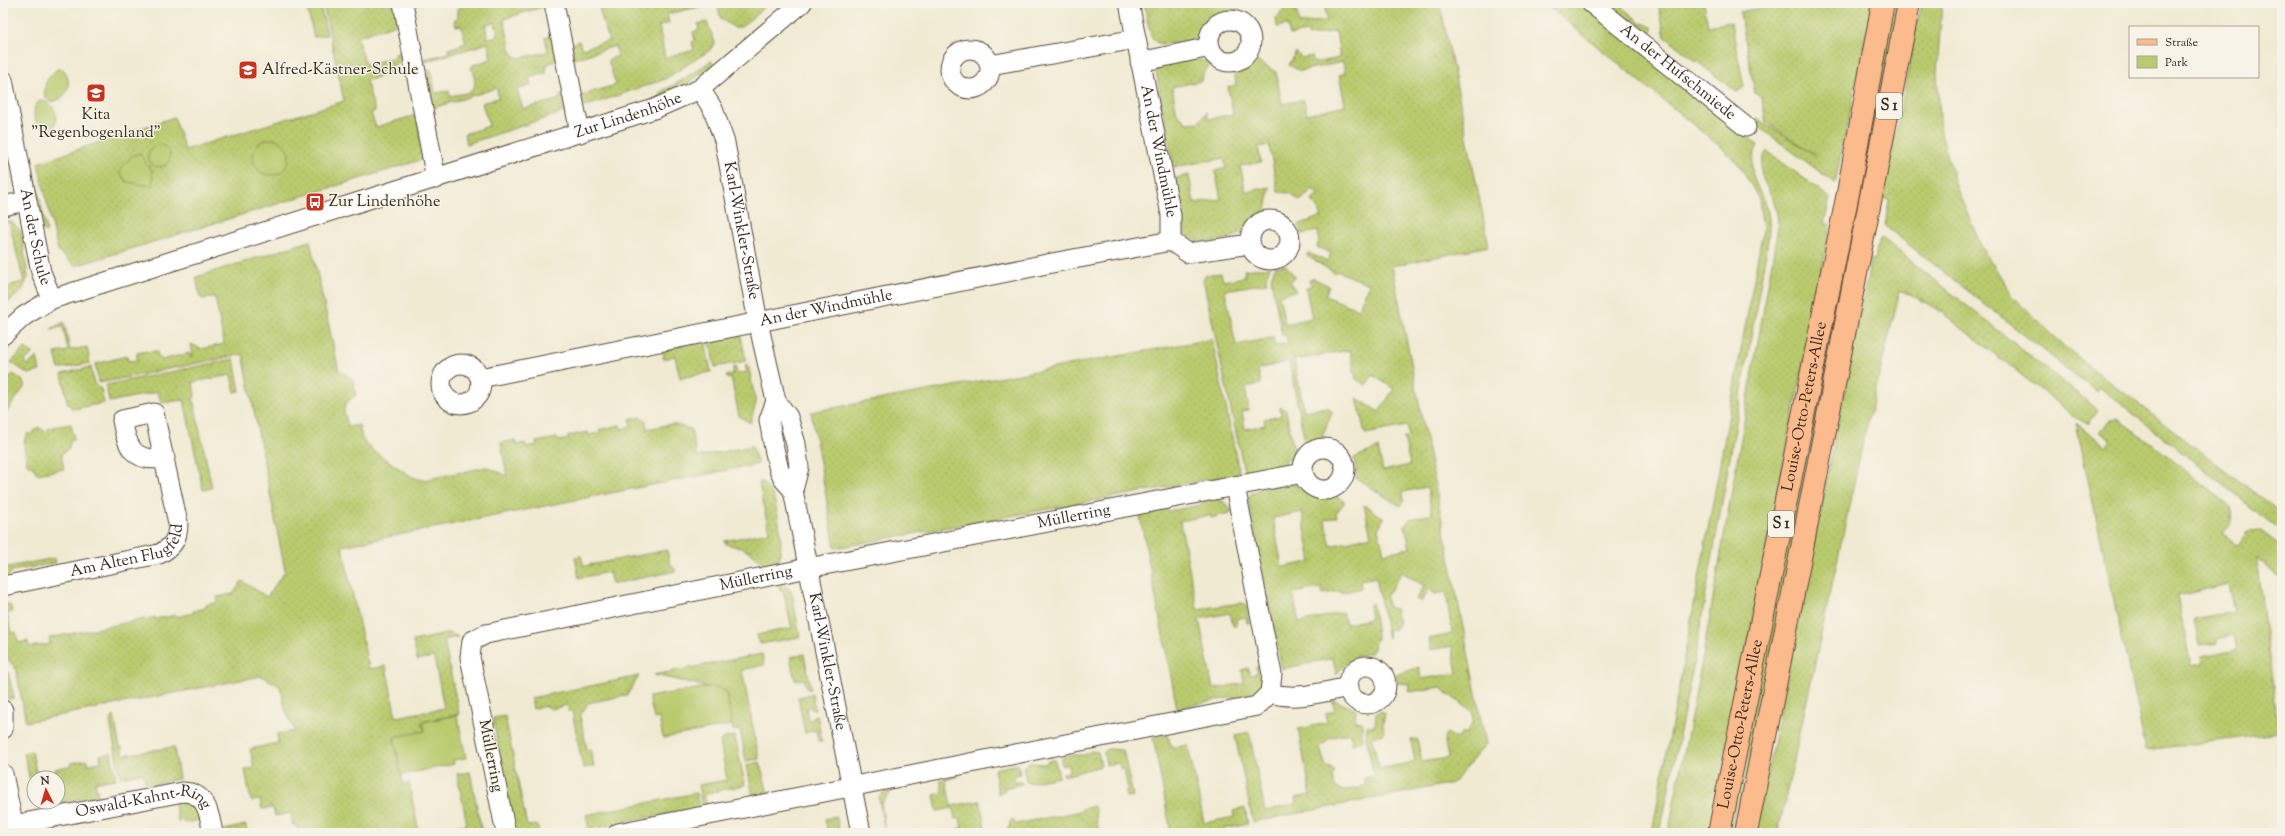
<svg xmlns="http://www.w3.org/2000/svg" width="2285" height="836" viewBox="0 0 2285 836" font-family="'Sorts Mill Goudy',serif">
  <defs>
    <pattern id="grass-dots" width="8" height="8" patternUnits="userSpaceOnUse"><rect width="8" height="8" fill="#b9cb6e"/><path d="M2 2h.1M6 6h.1" fill="none" stroke="#a0ae5f" stroke-width="1.8" stroke-linecap="round"/></pattern>
  </defs>
  <rect width="100%" height="100%" fill="#f7f3e8"/>
  <filter id="ink" filterUnits="userSpaceOnUse"><feTurbulence type="fractalNoise" baseFrequency=".025" numOctaves="2"/><feDisplacementMap in="SourceGraphic" scale="8" xChannelSelector="R" yChannelSelector="G"/><feConvolveMatrix kernelMatrix="1 2 1 2 8 2 1 2 1" color-interpolation-filters="sRGB"/></filter>
  <filter id="wash" filterUnits="userSpaceOnUse"><feTurbulence type="fractalNoise" baseFrequency=".012" numOctaves="4" result="noise"/><feDisplacementMap in="SourceGraphic" scale="16" xChannelSelector="R" yChannelSelector="G"/><feGaussianBlur stdDeviation="0.9" result="paint"/><feColorMatrix in="noise" values="0 0 0 0 0 0 0 0 0 0 0 0 0 0 0 0 0 1.4 0 .05"/><feComposite in="paint" operator="in"/></filter>
  <g filter="url(#wash)">
    <rect width="100%" height="100%" fill="#f1ead3"/>
    <!-- grass -->
    <g fill="url(#grass-dots)" stroke="#7a7a46" fill-rule="evenodd">
      <polygon points="323,3 395,3 399,23 357,37 366,65 395,57 395,54 406,51 408,61 392,65 395,72 366,81 375,111 371,113 376,127 416,115 424,159 75,266 58,251 38,163 174,117 185,150 344,101"/>
      <path d="M474,3h34l1,4 18,-4h20l1,2 -44,14 7,33 7,6 30,-6 -3,-14 8,-5 6,27 -12,4 -1,9 -17,5 2,7 -14,5 6,19 37,-10 -1,-4 7,-2 4,17 -103,34 -3,-10 25,-8 -7,-23 16,-5 -1,-10 -64,20 -7,-38h5l4,23 14,-2 1,5 21,-4 4,-8 -1,-12 -3,-3 2,-4 18,-6 -3,-16 -63,19 -1,-3 25,-6v-4l17,-6 -5,-18 -5,1 -2,-6 4,-1v-11zM495,22l3,14 -10,2 -3,-13z"/>
      <polygon points="603,3 699,3 699,7 667,14 669,23 659,26 665,58 694,50 692,42 695,41 693,32 699,30 698,24 707,22 715,43 710,50 665,79 584,107 582,95 616,85 608,60 618,56 615,46 574,59 571,44 579,41 582,49 609,41 599,9 604,7"/>
      <polygon points="769,3 741,27 735,28 721,19 717,4"/>
      <path d="M1144,3h94l1,7 -23,9 -17,20c-48,8 -46,13 -55,-36z"/>
      <path d="M1290,3h5l4,21 28,-4 -3,-17h116l49,243 -97,20 94,478 -33,39 -200,39 -18,-87 14,-3 16,79 31,-7 -1,-6 16,-3 -13,-66 29,-6 -1,-10 9,-2 -3,-12 24,11 -1,11 7,1v19l-10,3 -2,-11 -21,5 -9,10 6,19 8,2v5l-2,1 2,11 8,5 24,-5 -2,-8 10,-2 -8,-38 1,-12h8l1,-13 5,-2 4,2 -2,10 1,11 -12,3 7,32 36,-7 -4,-22 6,-1 5,23 26,-4 -4,-21 3,-4 11,6 4,-7 4,2c5,-8 9,-14 6,-23l-27,-19 -4,-5 -32,5v-8l-12,-1 -1,-8 23,-8 2,12 36,-6 -5,-27 -21,4 -2,-11 23,-5 -6,-42 -11,2 -6,-5 -8,13 -5,-3 8,-13 -22,-14 -16,25 3,11 6,1 4,14 -4,6 -6,1 -1,8 -12,-61 -16,3 1,8 -20,5 -1,-2 -17,3 -2,-6 -28,5 6,30 44,-11 3,12 25,-5 -2,-14 4,-1 4,34 -6,15c-17,2 -25,9 -35,22l-3,-17 -51,11 -34,-171c9,-14 31,-12 46,-14 15,11 25,15 44,13l7,5 -9,11 1,4 -12,3 6,26 40,-10 -7,-31 20,13 -6,11 6,24 26,-5 -5,-22 5,-7 22,-5 -5,-27 -24,5 1,9 -4,5 -44,-28v-13l-2,-7 24,-10 5,23 27,-6 -6,-27 5,-1 -2,-11 -42,8 -8,-36 22,14 15,-23 -21,-14 -7,10 -10,-6 -6,-29 -56,10 10,51 22,-4 4,2 2,4 -12,28 -14,6 -17,-86 -31,8 3,15 -16,3 4,23 -7,1 3,18 20,-4 -1,-6 17,-3 -1,-9 6,3 8,42 -4,7 -5,1 1,6 -41,9 -42,-196 3,-4 15,-2 2,8 22,-4 -1,-7 26,-3 -4,11 1,5 -42,7 11,55 35,-7h2l2,8 13,-3 -2,-8h-4l-11,-57 4,-11 11,-2 9,12 -5,5 6,9 -17,4 6,29 27,-6 -6,-29 6,-4 -3,-4 3,-3 17,8 -4,10 33,13 11,-25 -33,-13 -1,2 -28,-17 1,-3 20,8 3,-8 -14,-6 2,-6 -1,-10 -16,3 -4,-9 24,-9 -10,-16 6,-5 -5,-6 -13,12 -10,-8 -12,-1 -9,-47 -11,2 3,15 -21,4 6,26 24,-5 -4,24c-18,5 -16,16 -29,24 -12,7 -44,11 -52,-2l-9,-55 13,-3 5,28 27,-4 -6,-28 11,-3 -2,-10 -50,9 -18,-95c13,-13 39,-16 55,-9l-8,11 -2,7 -29,6 5,27 10,9 12,-1 8,-10 1,7 25,-5 -5,-27 8,-2 -2,-14 11,-3 11,-8 20,12 6,32 22,-4 3,14 38,-9 -6,-30 6,-2 -2,-11 -43,9 -11,-6 7,-13 6,6 10,-2 2,7 26,-5 -4,-27 -27,5 -2,-4 -17,3 -3,-10 -10,2 -1,-9zM1302,512l9,50 -29,5 -9,-49z"/>
      <path d="M1544,3h37l177,142c-15,30 2,40 10,68 2,9 1,18 0,28l-73,415 -35,177h-8l111,-603 -4,-31 -19,-33 -18,-18z"/>
      <polygon points="1604,3 1625,3 1623,8 1640,22 1652,27 1653,30 1647,37"/>
      <polygon points="1658,3 1704,3 1708,26 1731,22 1744,87 1737,92 1665,37"/>
      <polygon points="1763,3 1873,3 1835,183 1755,124 1757,119 1816,155 1766,122 1762,98 1755,93 1740,12 1764,7"/>
      <polygon points="1895,3 1900,3 1861,203 1856,199"/>
      <polygon points="1921,3 1942,3 1937,73 1941,133 1957,189 1981,246 2013,296 2066,348 2282,514 2282,532 2101,388 2097,392 1885,226 1889,200 1883,198"/>
      <polygon points="711,61 715,65 687,84 662,97 660,92 676,84"/>
      <polygon points="3,140 9,175 3,189"/>
      <path d="M1767,151l63,47 -6,26h7l-121,609h-42l35,-177 75,-429c0,-8 -1,-16 -4,-24 -7,-20 -21,-30 -7,-52z"/>
      <polygon points="31,157 47,232 39,229 26,162"/>
      <polygon points="3,219 13,223 21,231 28,277 22,291 3,306 3,295 11,285 24,282 9,222 3,224"/>
      <polygon points="1850,224 1856,227 1735,833 1728,833"/>
      <polygon points="1882,238 2098,410 2087,424 2075,417 1936,308 1900,290 1865,433 1778,833 1755,833 1871,259 1875,260 1878,241"/>
      <polygon points="310,241 339,371 353,379 356,395 345,404 344,411 348,427 359,425 362,439 372,450 412,477 423,480 487,467 507,476 501,443 515,440 516,445 525,443 526,447 537,445 536,442 557,438 558,441 569,439 568,436 588,432 589,435 600,433 599,430 620,425 621,429 631,426 630,419 641,417 646,421 647,429 672,424 691,429 697,457 752,446 758,464 342,546 369,669 386,666 396,717 444,708 434,657 417,660 413,641 450,633 458,637 444,640 459,714 421,722 425,731 394,738 403,785 409,783 419,833 298,833 297,825 293,825 291,813 275,816 273,808 262,809 260,800 251,801 245,770 254,768 250,749 278,743 277,734 295,731 286,712 280,686 261,676 26,722 16,669 3,653 3,602 11,606 12,612 7,613 11,633 16,632 18,643 28,641 29,647 50,644 49,638 155,617 155,619 176,615 176,617 194,613 193,611 206,608 206,605 218,602 217,597 233,594 242,581 267,597 285,571 243,354 99,383 95,364 127,356 128,361 137,360 137,353 147,351 148,352 157,351 158,356 162,360 189,353 191,357 193,357 191,344 201,349 224,344 215,297 203,299 200,297 196,277"/>
      <polygon points="64,322 70,350 87,347 90,363 59,369 55,353 68,351 63,327 51,329"/>
      <polygon points="733,334 741,336 746,361 715,367 709,339"/>
      <polygon points="1212,339 1240,476 1223,477 835,548 811,412"/>
      <polygon points="705,340 711,372 680,378 675,356 663,359 664,350"/>
      <polygon points="25,348 33,353 24,362 28,365 37,357 40,371 28,374 11,362"/>
      <polygon points="234,359 240,391 235,392 231,375 193,382 195,397 193,398 212,488 203,490 184,400 161,403 158,392 109,402 106,385"/>
      <polygon points="748,364 756,403 750,423 739,416 731,378 728,379 726,376 733,374 733,368 736,367 737,374 747,372 745,365"/>
      <polygon points="91,367 94,384 101,389 104,403 73,409 68,404 62,374"/>
      <polygon points="13,374 22,380 25,386 3,417 3,384"/>
      <path d="M2118,419l42,31 70,56c3,15 2,17 -8,27l16,12 9,-13 14,-1 21,16v32l-26,-22 23,176 -133,17 -70,-327 30,23 5,-6 -11,-8 10,-12zM2228,584l6,27 -40,8 6,27 17,-3v-4l17,-4 3,15 -35,7 1,7 -12,2 -14,-70z"/>
      <path d="M71,424l3,15 -4,1 -1,8 -8,6 3,15 -27,5 -5,-9h-4l-2,-3c1,-10 -6,-17 2,-29l3,2 7,-8 8,5 3,-4z"/>
      <path d="M762,481c3,6 9,10 11,15 5,16 13,54 3,68 -14,3 -17,-7 -28,-13 -7,-4 -15,-5 -22,-7l-2,-3 45,-9 -10,-49z"/>
      <polygon points="1207,497 1223,501 1233,512 1211,518 1210,515 1180,521 1197,609 1241,603 1246,604 1249,623 1247,623 1246,617 1236,619 1237,625 1233,626 1230,613 1199,619 1213,689 1244,683 1242,670 1248,668 1250,675 1257,673 1256,667 1263,666 1264,685 1255,696 1241,701 1235,697 1177,708 1139,511 1160,507 1168,511 1201,505"/>
      <polygon points="667,550 670,563 676,571 612,584 609,572 579,578 575,557 581,556 584,566"/>
      <polygon points="55,558 56,563 12,571 8,577 3,578 3,568"/>
      <polygon points="783,583 792,592 800,637 760,644 757,635 792,628 783,591 780,591 779,584"/>
      <polygon points="762,654 764,665 742,670 759,759 746,761 740,730 733,730 726,691 654,675"/>
      <polygon points="804,654 811,689 807,689 804,679 795,680 790,657"/>
      <polygon points="3,666 8,673 14,698 8,699 3,678"/>
      <polygon points="639,676 627,695 588,703 580,716 587,750 590,749 594,766 583,768 572,711 568,711 567,705 552,709 546,706 533,709 531,698"/>
      <polygon points="812,694 815,710 812,710 811,707 806,708 808,720 814,719 813,716 817,715 822,741 818,741 816,730 805,733 798,697"/>
      <polygon points="114,716 120,748 122,747 123,755 174,747 179,779 146,786 143,773 120,777 110,721"/>
      <polygon points="505,716 527,826 537,825 539,833 515,833 512,825 493,718"/>
      <polygon points="1168,735 1171,748 1188,745 1204,823 1234,817 1233,811 1245,808 1248,824 1203,833 1171,833 1153,737"/>
      <polygon points="735,736 745,785 704,794 707,806 702,807 698,785 727,780 720,742 722,739"/>
      <polygon points="1108,749 1123,750 1133,796 1126,797 1125,791 1128,790 1124,769 1121,770 1119,763 1106,765 1104,752"/>
      <polygon points="32,751 36,772 44,771 45,775 56,773 55,769 72,765 71,763 87,760 88,764 101,762 100,755 111,753 116,779 95,782 98,796 42,806 36,802 58,802 58,778 34,778 34,800 24,753"/>
      <polygon points="1091,751 1098,752 1101,766 1064,776 1063,773 1069,772 1068,765 1062,766 1061,759 1070,755 1085,755"/>
      <polygon points="1050,760 1055,760 1059,777 1027,783 1023,767 1030,763 1044,764"/>
      <polygon points="760,762 768,794 753,797 747,765"/>
      <polygon points="1018,764 1020,774 1014,776 1015,783 1021,781 1022,784 1004,788 1005,790 998,794 994,769"/>
      <polygon points="470,772 482,833 423,833 467,824 457,774"/>
      <polygon points="959,776 946,780 951,806 980,801 986,833 958,833 957,829 962,828 960,818 955,819 953,808 937,811 934,795 943,793 940,780"/>
      <polygon points="893,790 881,804 885,833 879,797 884,792"/>
      <polygon points="696,793 699,808 589,829 586,815"/>
      <polygon points="176,801 193,802 204,816 199,820 184,823 183,821 178,822 175,805"/>
      <polygon points="1094,806 1099,833 1001,833 1002,830 1008,830 1011,820 1013,819 1015,824 1082,811 1082,809"/>
      <polygon points="836,816 840,833 828,833 825,819"/>
      <polygon points="246,825 247,833 225,833 224,830"/>
    </g>
    <!-- park -->
    <g fill="#b9cb6e" stroke="#7a7a46">
      <polygon points="306,3 320,3 327,35 314,37"/>
      <path d="M57,69h6c11,13 4,32 -13,33l-5,-6c-1,-13 2,-18 12,-27z"/>
      <path d="M41,100c15,4 20,19 10,31l-14,-7 -3,-8 1,-11z"/>
      <circle cx="271" cy="157" r="18"/>
      <circle cx="159" cy="156" r="11"/>
      <polygon points="140,153 145,163 152,170 153,186 127,182 119,171 132,156"/>
      <polygon points="713,686 726,691 732,725 663,738 659,718 654,719 649,697"/>
      <polygon points="457,715 466,758 453,760 454,764 401,775 394,737 425,731 423,722"/>
    </g>
  </g>
  <g filter="url(#ink)">
    <g fill="none" stroke-linecap="round" stroke-linejoin="round">
      <defs>
        <g id="minor">
          <polyline points="403,3 436,179"/>
          <polyline points="554,3 580,133"/>
          <path id="s1" d="M1129,3l42,212v26"/>
          <path id="s2" d="M1591,3l155,124"/>
          <circle cx="1230" cy="41" r="21"/>
          <circle cx="970" cy="69" r="20"/>
          <polyline points="1140,62 1210,47"/>
          <polyline points="990,65 1136,39"/>
          <path id="s3" d="M3,80l38,192 11,27"/>
          <path id="s4" d="M700,89l13,20 12,34 33,179 18,79 12,16 8,27 3,23 -6,23 68,343"/>
          <polyline points="3,206 26,201"/>
          <circle cx="1270" cy="240" r="20"/>
          <path id="s5" d="M3,335l21,-19 28,-17 602,-190 46,-20 102,-86"/>
          <circle cx="461" cy="384" r="20"/>
          <path id="s6" d="M480,378l572,-115 119,-22 17,12 62,-9"/>
          <polyline points="776,401 769,420 774,448 779,470 784,480 793,490"/>
          <circle cx="1324" cy="469" r="21"/>
          <polyline points="1235,486 1303,473"/>
          <path id="s7" d="M3,586l156,-32c14,-7 19,-15 19,-31l-24,-110 -32,7c5,27 11,43 43,38"/>
          <circle cx="1367" cy="685" r="19"/>
          <path d="M1270,693c26,8 52,-1 79,-6"/>
          <polyline points="3,710 3,729"/>
          <polyline points="3,774 15,833"/>
          <path id="s8" d="M3,827l180,-35c24,1 26,21 30,41"/>
          <path id="s9" d="M506,833l-36,-176 2,-16 14,-7 322,-66 427,-82 37,188 -2,19 -13,13 -639,127"/>
        </g>
        <g id="major">
          <path id="s10" d="M1719,833l129,-640 35,-190"/>
          <polyline points="1746,833 1909,3"/>
        </g>
      </defs>
      <!-- minor casing -->
      <use href="#minor" stroke="#564739" stroke-width="21"/>
      <!-- major casing -->
      <use href="#major" stroke="#564739" stroke-width="24"/>
      <!-- minor -->
      <use href="#minor" stroke="#fff" stroke-width="19"/>
      <!-- major -->
      <use href="#major" stroke="#fbbb8c" stroke-width="22"/>
    </g>
  </g>
  <!-- icons -->
  <defs>
    <symbol id="school-square" viewBox="-11 -11 22 22"><rect x="-9" y="-9" width="18" height="18" rx="4" fill="#c8321e" stroke="#f7f3e8"/><path d="M0-5L7-2L0 1L-7-2ZM-4 1L0 2.5L4 1V4Q0 6-4 4Z" fill="#fff"/></symbol>
    <symbol id="bus-square" viewBox="-11 -11 22 22"><rect x="-9" y="-9" width="18" height="18" rx="4" fill="#c8321e" stroke="#f7f3e8"/><path d="M-5-6H5V4H4V6H2V4H-2V6H-4V4H-5ZM-3.5-4V0h7V-4ZM-3.5 1.2v1.5H-2V1.2ZM2 1.2v1.5H3.5V1.2Z" fill="#fff"/></symbol>
  </defs>
  <g fill-rule="evenodd">
    <use href="#school-square" x="237" y="59" width="22" height="22"/>
    <use href="#school-square" x="85" y="82" width="22" height="22"/>
    <use href="#bus-square" x="304" y="191" width="22" height="22"/>
  </g>
  <g text-anchor="middle" dominant-baseline="central" stroke-width="3" stroke-linejoin="round" paint-order="stroke">
    <!-- shield labels -->
    <g fill="#f7f3e8" stroke="#73665b" stroke-width="1">
      <rect x="1876" y="93" width="26" height="26" rx="3"/>
      <rect x="1768" y="511" width="26" height="26" rx="3"/>
    </g>
    <g font-size="15" font-weight="bold" fill="#3b2a1e">
      <text x="1889" y="106">S 1</text>
      <text x="1781" y="524">S 1</text>
    </g>
    <!-- poi labels -->
    <g font-size="16" fill="#3b2a1e" stroke="#f7f3e8" text-anchor="start">
      <text x="262" y="70">Alfred-Kästner-Schule</text>
      <text x="96" y="115" text-anchor="middle">Kita<tspan x="96" dy="18">"Regenbogenland"</tspan></text>
      <text x="329" y="202">Zur Lindenhöhe</text>
    </g>
    <!-- street labels -->
    <g font-size="16" fill="#3b2a1e" stroke="#f7f3e8">
      <text stroke="none"><textPath href="#s2" startOffset="111">An der Hufschmiede</textPath></text>
      <text stroke="none"><textPath href="#s5" startOffset="666">Zur Lindenhöhe</textPath></text>
      <text stroke="none"><textPath href="#s1" startOffset="151">An der Windmühle</textPath></text>
      <text stroke="none"><textPath href="#s4" startOffset="149">Karl-Winkler-Straße</textPath></text>
      <text stroke="none"><textPath href="#s3" startOffset="160">An der Schule</textPath></text>
      <text stroke="none"><textPath href="#s6" startOffset="353">An der Windmühle</textPath></text>
      <text stroke="none"><textPath href="#s10" startOffset="435">Louise-Otto-Peters-Allee</textPath></text>
      <text stroke="none"><textPath href="#s9" startOffset="811">Müllerring</textPath></text>
      <text stroke="none"><textPath href="#s7" startOffset="133">Am Alten Flugfeld</textPath></text>
      <text stroke="none"><textPath href="#s9" startOffset="487">Müllerring</textPath></text>
      <text stroke="none"><textPath href="#s4" startOffset="593">Karl-Winkler-Straße</textPath></text>
      <text stroke="none"><textPath href="#s10" startOffset="111">Louise-Otto-Peters-Allee</textPath></text>
      <text transform="translate(490 756) rotate(79)">Müllerring</text>
      <text stroke="none"><textPath href="#s8" startOffset="144">Oswald-Kahnt-Ring</textPath></text>
    </g>
  </g>
  <!-- margin -->
  <rect width="2285" height="836" fill="none" stroke="#f7f3e8" stroke-width="16"/>
  <!-- legend -->
  <rect x="2129" y="26" width="130" height="52" fill="#f7f3e8" stroke="#aca397"/>
  <rect x="2137" y="39" width="20" height="6" fill="#fbbb8c" stroke="#aca397"/>
  <text x="2165" y="46" font-size="12" fill="#3b2a1e">Straße</text>
  <rect x="2137" y="56" width="20" height="12" fill="#b9cb6e" stroke="#aca397"/>
  <text x="2165" y="66" font-size="12" fill="#3b2a1e">Park</text>
  <!-- north arrow -->
  <g transform="translate(46 790) rotate(355)"><circle r="19" fill="#f7f3e8" stroke="#aca397"/>
  <path d="M0-3L7 15L0 10L-7 15Z" fill="#c8321e"/>
  <text y="-6" font-size="11" font-weight="bold" text-anchor="middle" fill="#3b2a1e">N</text>
  </g>
</svg>
